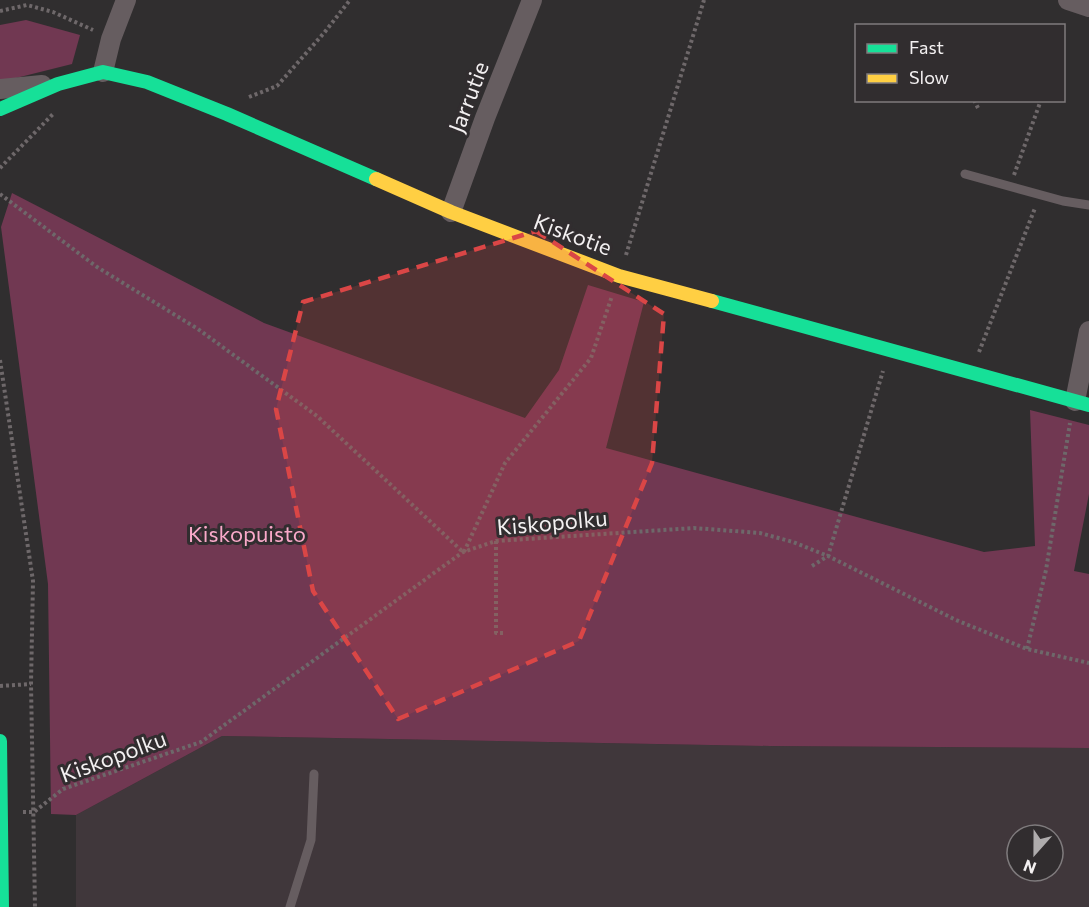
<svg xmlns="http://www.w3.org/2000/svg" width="1089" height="907" viewBox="0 0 1089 907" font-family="Commissioner,sans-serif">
  <rect width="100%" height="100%" fill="#302e2f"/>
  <!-- built -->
  <path fill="#40373b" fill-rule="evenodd" d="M222,736l548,10 319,2v159h-1013v-92zM1017,835h36v36h-36z"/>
  <!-- green -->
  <g fill="#713852">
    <polygon points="26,20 80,35 72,64 0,82 0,25"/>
    <polygon points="12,193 264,323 525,418 559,370 588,285 644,302 606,448 984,552 1035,546 1030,410 1089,425 1089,494 1074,571 1089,574 1089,748 770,746 222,736 76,815 51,814 48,584 1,227"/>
  </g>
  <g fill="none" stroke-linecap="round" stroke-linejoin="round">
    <!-- path -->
    <g stroke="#6e686a" stroke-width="4" stroke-dasharray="3 3" stroke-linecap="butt">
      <polyline points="0,11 27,5 53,12 93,30"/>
      <polyline points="249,97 277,86 324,33 350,0"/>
      <polyline points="974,100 978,108"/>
      <polyline points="0,168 54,113"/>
      <polyline points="1014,175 1041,100"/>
      <polyline points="0,194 97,267 198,329 317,416 463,552"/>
      <polyline points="626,255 704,0"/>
      <polyline points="979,352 1035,208"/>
      <polyline points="0,360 33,581 31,684 35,907"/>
      <polyline points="496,541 496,633 504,633"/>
      <polyline points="464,552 505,463 591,358 612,296"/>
      <polyline points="812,566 828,556 883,371"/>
      <polyline points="1027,649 1046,570 1070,423"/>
      <polyline points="0,686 31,684"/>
      <polyline points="23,812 34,812 63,789 201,742 463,552 496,541 694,528 760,533 793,542 828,556 956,620 1027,649 1089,663"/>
    </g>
    <!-- lane -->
    <g stroke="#665d60" stroke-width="9">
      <polyline points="965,174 1063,201 1089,205"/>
      <polyline points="290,907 311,840 314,774"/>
    </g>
    <!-- street -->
    <g stroke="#665d60" stroke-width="20">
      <polyline points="1068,0 1089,7"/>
      <polyline points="103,72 111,39 126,0"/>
      <polyline points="0,89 42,85"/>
      <polyline points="451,212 485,118 532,0"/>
      <polyline points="1075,401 1089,331"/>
    </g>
    <!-- fast -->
    <g stroke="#16e098" stroke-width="14">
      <polyline points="0,109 58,84 103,72 147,82 227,114 376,179"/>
      <polyline points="712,301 1089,405"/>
      <polyline points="0,741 2,907"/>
    </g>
    <!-- slow -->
    <polyline stroke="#ffcf43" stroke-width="14" points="376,179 451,212 619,276 712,301"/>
  </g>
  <!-- marked area -->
  <path fill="#da4646" fill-opacity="0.2" stroke="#da4646" stroke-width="4.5" stroke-dasharray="12 8" stroke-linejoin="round" d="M536,231l128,83 -12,149 -73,178 -181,78 -85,-128 -37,-182 27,-107z"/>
  <g text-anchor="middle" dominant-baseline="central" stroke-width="6" stroke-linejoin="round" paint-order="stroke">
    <!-- street labels -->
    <g font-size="22" fill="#f3f0f1" stroke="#312d2f">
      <text transform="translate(468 97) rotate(-69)">Jarrutie</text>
      <text transform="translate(573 234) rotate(20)">Kiskotie</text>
      <text transform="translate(552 522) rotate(-5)">Kiskopolku</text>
      <text transform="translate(113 756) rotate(-20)">Kiskopolku</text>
    </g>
    <!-- park labels -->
    <g font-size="22" fill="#f9a9c9" stroke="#312d2f">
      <text x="247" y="533">Kiskopuisto</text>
    </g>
  </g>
  <!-- legend -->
  <rect x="855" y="24" width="210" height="78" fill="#312d2f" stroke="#7f7b7d" stroke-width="1.5"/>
  <rect x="867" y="44" width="30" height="9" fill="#16e098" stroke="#7f7b7d" stroke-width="1.5"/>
  <text x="909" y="54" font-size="18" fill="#f3f0f1">Fast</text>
  <rect x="867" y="74" width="30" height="9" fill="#ffcf43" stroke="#7f7b7d" stroke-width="1.5"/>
  <text x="909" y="84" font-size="18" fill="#f3f0f1">Slow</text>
  <!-- north arrow -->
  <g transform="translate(1035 853) rotate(201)"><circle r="28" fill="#312d2f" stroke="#7f7b7d" stroke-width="1.5"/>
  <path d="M0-4.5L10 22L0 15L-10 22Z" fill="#afacad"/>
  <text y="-9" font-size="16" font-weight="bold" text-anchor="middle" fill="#f3f0f1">N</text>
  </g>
</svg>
